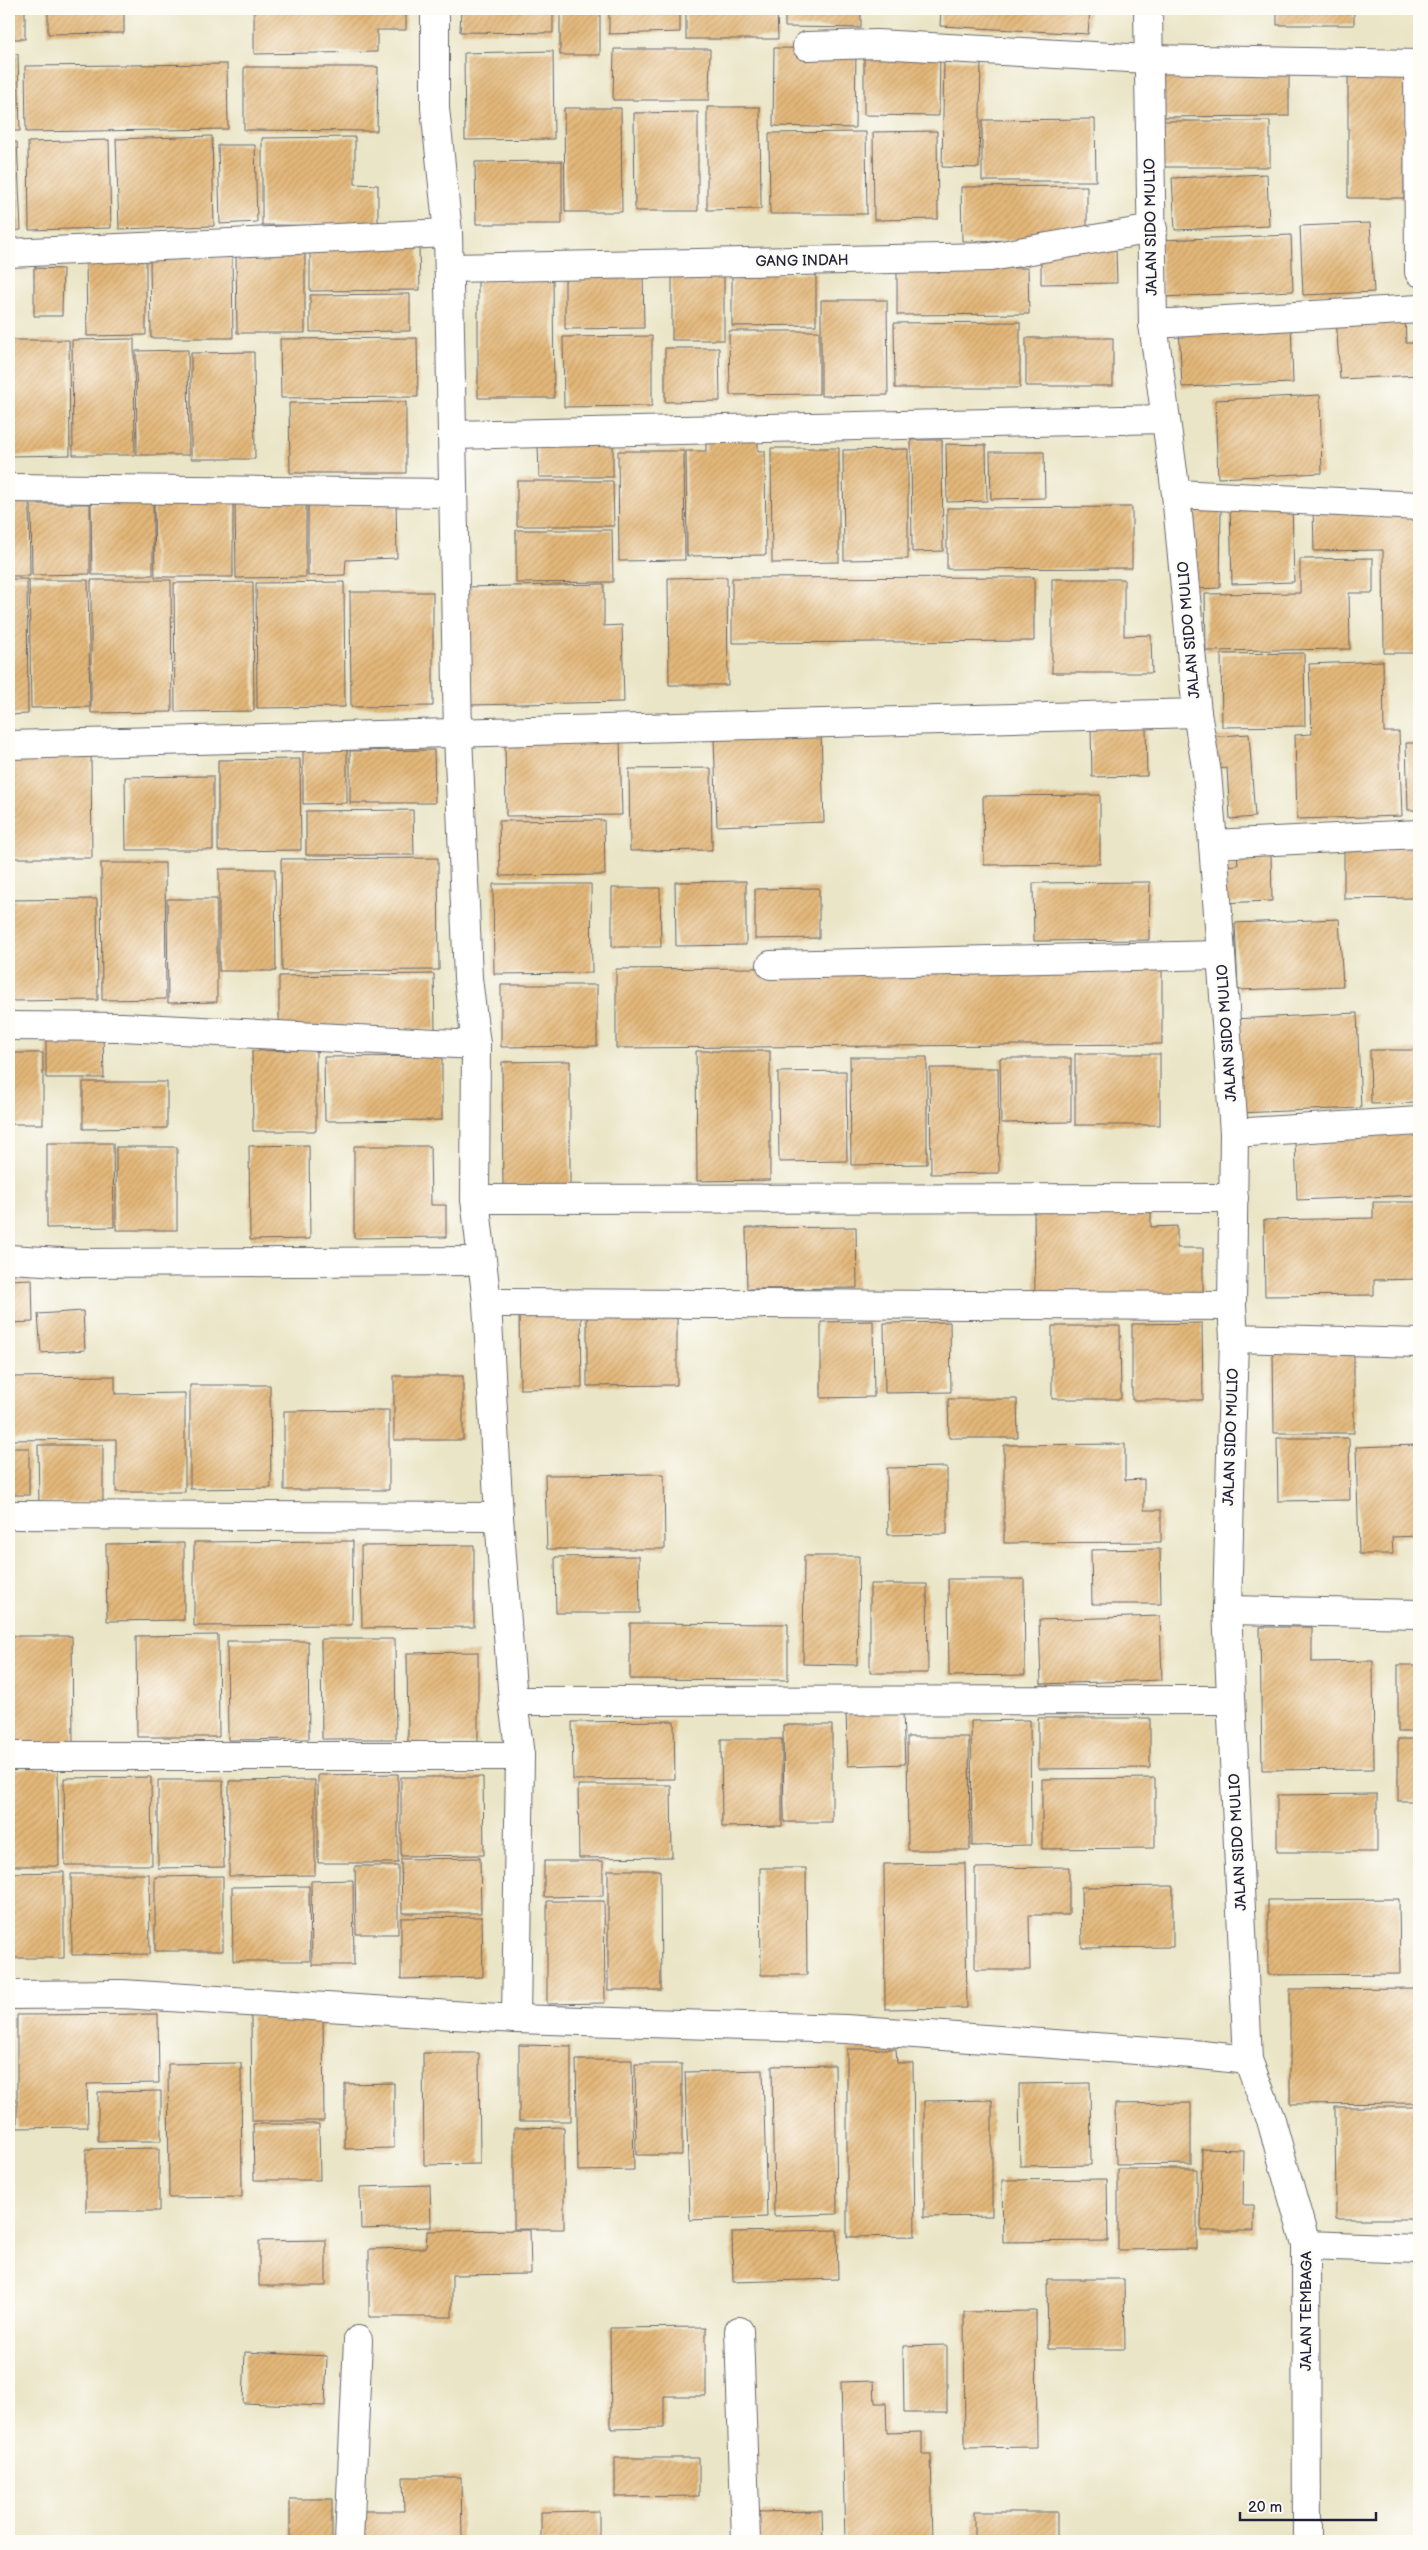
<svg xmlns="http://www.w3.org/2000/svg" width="1428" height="2550" viewBox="0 0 1428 2550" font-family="'Balsamiq Sans',sans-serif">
  <defs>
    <pattern id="building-hatch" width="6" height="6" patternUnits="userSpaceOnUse" patternTransform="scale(1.25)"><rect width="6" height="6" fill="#e3b779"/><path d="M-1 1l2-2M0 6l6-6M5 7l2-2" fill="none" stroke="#c29d6a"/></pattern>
  </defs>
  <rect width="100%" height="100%" fill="#fdfcf7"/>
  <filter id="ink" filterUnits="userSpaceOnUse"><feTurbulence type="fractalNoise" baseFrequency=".02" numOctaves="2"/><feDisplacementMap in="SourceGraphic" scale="10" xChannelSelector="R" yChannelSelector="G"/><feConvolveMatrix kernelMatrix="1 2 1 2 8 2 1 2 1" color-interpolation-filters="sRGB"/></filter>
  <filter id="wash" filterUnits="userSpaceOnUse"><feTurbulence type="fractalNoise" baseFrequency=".0096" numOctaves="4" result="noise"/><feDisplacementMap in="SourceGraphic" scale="20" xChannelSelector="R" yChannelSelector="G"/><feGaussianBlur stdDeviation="1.12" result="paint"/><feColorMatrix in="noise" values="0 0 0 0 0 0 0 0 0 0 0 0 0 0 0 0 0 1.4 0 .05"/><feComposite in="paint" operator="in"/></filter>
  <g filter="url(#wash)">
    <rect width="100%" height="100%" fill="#eae5c6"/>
    <g id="blocks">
      <!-- building -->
      <g fill="url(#building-hatch)">
        <rect x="9" y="9" width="16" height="30"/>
        <polygon points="48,9 124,9 124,33 48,34"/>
        <polygon points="254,9 406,9 406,30 377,30 377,52 254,54"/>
        <polygon points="461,9 553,9 553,33 460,32"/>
        <rect x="560" y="9" width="40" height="46"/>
        <polygon points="609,9 680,9 680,32 609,34"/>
        <polygon points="686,9 777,9 778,39 686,39"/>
        <polygon points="785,9 861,9 861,28 785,27"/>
        <polygon points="941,9 1090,9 1088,34 940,26"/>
        <rect x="1277" y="9" width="77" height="16"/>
        <polygon points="774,48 856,49 855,128 773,126"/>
        <polygon points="614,49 710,49 709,100 613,100"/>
        <polygon points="553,51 554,139 465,140 464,53"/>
        <polygon points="864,53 940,54 939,116 864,115"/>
        <polygon points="18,54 20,131 9,131 9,55"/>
        <polygon points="944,60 981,61 979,168 942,167"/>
        <polygon points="1289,63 1289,116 1156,117 1156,64"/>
        <polygon points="227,64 228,129 26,132 25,66"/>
        <polygon points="244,67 378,67 377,131 244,130"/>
        <polygon points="1348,74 1405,74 1404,198 1348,198"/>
        <polygon points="707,107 760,107 761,209 707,210"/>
        <polygon points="564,108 621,108 622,212 565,212"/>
        <polygon points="698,112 698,211 635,211 634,113"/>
        <polygon points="1095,119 1096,181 982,181 982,120"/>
        <polygon points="1156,121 1270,121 1270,167 1157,167"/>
        <polygon points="937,131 938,219 874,220 873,132"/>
        <polygon points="866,132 867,214 770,214 769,133"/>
        <polygon points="212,136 214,226 119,229 116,139"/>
        <polygon points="355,137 355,184 378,185 378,226 262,225 262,138"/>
        <polygon points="109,140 111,228 29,230 28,142"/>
        <polygon points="17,142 21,230 9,231 9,143"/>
        <polygon points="218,145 255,145 257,222 220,224"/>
        <polygon points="562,161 562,224 476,224 475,162"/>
        <polygon points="1267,174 1269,226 1175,230 1172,178"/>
        <polygon points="1087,186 1087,239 962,241 961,187"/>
        <polygon points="1370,223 1374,292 1303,295 1300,226"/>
        <polygon points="1291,235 1293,291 1163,297 1160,240"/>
        <polygon points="310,247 419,247 420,290 310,291"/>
        <polygon points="1116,249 1117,283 1041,284 1041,250"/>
        <polygon points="305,252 305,333 237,333 236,253"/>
        <polygon points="232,257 233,338 151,338 150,258"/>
        <polygon points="86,259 146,259 146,335 87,336"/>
        <polygon points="34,268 63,269 62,316 34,316"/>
        <polygon points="897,268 1028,268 1029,314 897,315"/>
        <rect x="672" y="270" width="52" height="70"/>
        <polygon points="643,273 644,328 565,329 565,274"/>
        <polygon points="816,273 816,325 732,326 732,274"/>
        <polygon points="553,279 554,398 478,398 478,280"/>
        <polygon points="410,294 410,331 310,332 310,295"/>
        <polygon points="821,300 887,300 888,395 821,396"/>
        <polygon points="1405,314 1406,343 1419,343 1419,375 1340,379 1336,318"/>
        <polygon points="1020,322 1020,388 895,388 894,323"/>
        <polygon points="1291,322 1293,383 1182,387 1179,327"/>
        <polygon points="729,331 819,331 819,394 730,395"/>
        <polygon points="652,336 652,406 564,407 563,337"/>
        <polygon points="417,338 418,397 281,398 280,339"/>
        <rect x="1026" y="338" width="87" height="48"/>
        <polygon points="134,339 135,455 73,455 72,340"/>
        <polygon points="9,340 69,340 70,455 9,456"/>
        <polygon points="665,348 719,348 720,401 665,402"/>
        <polygon points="188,350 189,455 137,455 136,351"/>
        <polygon points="254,352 255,459 191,459 191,353"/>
        <polygon points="1320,395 1322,473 1218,478 1215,400"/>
        <polygon points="406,402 406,473 290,473 289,403"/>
        <polygon points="706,431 758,431 758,451 765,451 766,555 687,556 686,451 706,451"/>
        <polygon points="911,440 942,440 943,551 912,552"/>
        <polygon points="613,444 613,477 539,477 538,445"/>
        <polygon points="946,444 986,445 987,501 947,502"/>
        <polygon points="771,448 839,448 839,562 772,563"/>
        <polygon points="908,449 908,559 844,560 843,450"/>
        <polygon points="618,451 684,451 685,560 619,561"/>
        <polygon points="990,452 1044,452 1045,498 991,499"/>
        <polygon points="517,481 613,481 614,526 517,526"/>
        <polygon points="9,499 29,499 30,576 9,576"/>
        <polygon points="308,500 396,500 397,558 346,560 345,575 308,576"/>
        <polygon points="306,501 306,577 236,578 235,502"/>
        <polygon points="153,502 153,575 92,575 91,503"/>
        <polygon points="154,502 233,502 233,577 155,577"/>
        <polygon points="1292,503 1294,582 1232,584 1230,505"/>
        <polygon points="31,504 90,504 90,574 32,575"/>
        <polygon points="1132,507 1132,568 947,569 947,508"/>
        <polygon points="1192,507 1221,507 1220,588 1192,589"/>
        <polygon points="1313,507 1419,515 1419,653 1384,653 1383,550 1314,551"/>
        <polygon points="516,530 612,530 613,582 516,583"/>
        <polygon points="1373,558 1373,593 1349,593 1350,649 1206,651 1205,594 1300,593 1300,559"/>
        <polygon points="727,577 728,685 669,685 668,578"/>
        <polygon points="1034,577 1034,641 732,643 732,578"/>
        <polygon points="9,579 27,579 28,714 9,715"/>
        <polygon points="1052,579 1124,579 1124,636 1151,635 1152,673 1052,673"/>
        <polygon points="29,580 88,580 90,707 31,708"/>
        <polygon points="91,580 171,580 172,712 91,713"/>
        <polygon points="253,582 254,711 175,712 174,583"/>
        <polygon points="344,582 345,707 257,708 256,583"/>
        <polygon points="604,584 604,626 622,625 624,702 469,705 466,587"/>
        <polygon points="350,592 433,592 433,706 351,707"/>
        <polygon points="1304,653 1305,726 1222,727 1221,654"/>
        <polygon points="1383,661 1384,732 1399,732 1402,816 1297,819 1295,735 1312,734 1309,664"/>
        <polygon points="1146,727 1147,776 1092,777 1091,728"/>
        <polygon points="821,734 824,822 717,826 714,738"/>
        <polygon points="1249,734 1255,817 1230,819 1227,768 1209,770 1207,737"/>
        <polygon points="620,740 622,815 506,816 505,741"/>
        <polygon points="1406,743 1419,743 1419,810 1408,810"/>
        <polygon points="347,747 347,803 303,804 303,748"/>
        <polygon points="434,750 435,803 350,803 350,751"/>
        <polygon points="91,757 92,858 9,858 9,758"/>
        <polygon points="300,759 301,850 218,851 218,760"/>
        <polygon points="711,768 712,850 630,851 629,769"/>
        <polygon points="213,776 213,850 126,850 125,777"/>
        <polygon points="1100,795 1100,864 984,865 983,796"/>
        <polygon points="413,810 414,855 306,855 306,811"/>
        <polygon points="604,820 605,875 500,876 499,821"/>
        <polygon points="1413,843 1414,898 1344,899 1344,844"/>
        <rect x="1417" y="843" width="2" height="70"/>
        <polygon points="1271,853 1272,901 1218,903 1217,866 1238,865 1237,854"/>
        <polygon points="438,858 439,970 282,971 281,859"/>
        <polygon points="101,863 165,863 166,999 102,1000"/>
        <polygon points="219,869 275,869 276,971 219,971"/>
        <polygon points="746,881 746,945 676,946 675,882"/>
        <polygon points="1150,882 1149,940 1034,941 1033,883"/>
        <polygon points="493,884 591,884 592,973 494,974"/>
        <polygon points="612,888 660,888 661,947 612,947"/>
        <polygon points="819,888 819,938 755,939 755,889"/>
        <polygon points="97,899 98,1000 11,1001 10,900"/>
        <polygon points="167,899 217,899 217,1002 168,1003"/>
        <polygon points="1339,919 1343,986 1238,990 1235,923"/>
        <polygon points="1162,965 1162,1044 616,1048 616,969"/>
        <polygon points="434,974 435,1029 279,1030 279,976"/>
        <polygon points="501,985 597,985 597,1046 501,1047"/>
        <polygon points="1357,1013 1361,1108 1238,1113 1234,1019"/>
        <polygon points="46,1035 103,1035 104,1078 46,1078"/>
        <polygon points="316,1050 316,1131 253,1131 252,1051"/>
        <polygon points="1370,1050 1419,1050 1419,1103 1371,1104"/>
        <polygon points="696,1051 770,1051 770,1180 697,1181"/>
        <rect x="9" y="1053" width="34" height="71"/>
        <rect x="1075" y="1054" width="85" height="71"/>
        <polygon points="442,1056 442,1120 325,1121 324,1057"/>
        <polygon points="850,1057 927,1057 927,1164 851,1165"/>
        <polygon points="1000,1058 1071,1058 1071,1122 1001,1123"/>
        <polygon points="570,1061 570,1194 503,1195 502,1062"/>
        <polygon points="930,1068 998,1068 999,1173 931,1174"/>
        <polygon points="846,1071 847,1161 779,1162 778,1072"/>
        <polygon points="83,1082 167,1082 167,1128 83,1129"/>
        <polygon points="1419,1134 1419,1195 1297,1200 1295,1139"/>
        <polygon points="47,1143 113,1143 114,1227 47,1228"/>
        <polygon points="309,1145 310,1239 250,1240 249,1146"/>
        <polygon points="354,1146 430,1146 431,1205 446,1205 446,1237 354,1238"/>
        <rect x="116" y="1147" width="61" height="83"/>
        <polygon points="1373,1202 1419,1202 1419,1279 1374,1280 1374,1295 1265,1296 1264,1220 1373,1218"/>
        <polygon points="1151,1208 1151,1227 1177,1226 1177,1248 1203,1248 1203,1298 1035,1299 1034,1210"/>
        <polygon points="856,1227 857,1288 747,1289 746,1228"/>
        <polygon points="32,1279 33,1322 9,1323 9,1280"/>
        <polygon points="677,1308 677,1385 587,1386 587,1309"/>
        <polygon points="519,1310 581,1310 582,1388 520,1389"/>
        <polygon points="83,1311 85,1350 41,1353 38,1314"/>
        <polygon points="873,1321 874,1397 821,1398 821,1322"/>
        <polygon points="950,1322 951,1392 885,1393 884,1323"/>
        <polygon points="1202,1323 1203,1400 1132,1400 1132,1324"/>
        <polygon points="1052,1326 1120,1326 1121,1399 1052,1399"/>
        <polygon points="1354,1347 1354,1433 1274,1433 1273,1348"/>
        <polygon points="115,1376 115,1394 185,1393 185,1492 116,1492 116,1439 9,1440 9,1377"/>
        <rect x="394" y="1376" width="69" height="64"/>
        <polygon points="190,1385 270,1385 271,1488 190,1489"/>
        <polygon points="948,1399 1017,1399 1018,1438 949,1438"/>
        <polygon points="389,1410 389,1490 284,1490 284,1411"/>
        <polygon points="1277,1438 1349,1438 1350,1500 1278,1501"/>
        <polygon points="1125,1444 1125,1480 1144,1479 1144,1510 1161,1510 1161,1542 1004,1543 1004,1445"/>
        <polygon points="38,1445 103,1445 103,1502 39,1503"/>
        <polygon points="1419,1445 1419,1536 1392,1537 1393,1554 1359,1554 1356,1447"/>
        <rect x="9" y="1448" width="20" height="47"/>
        <polygon points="947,1467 947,1534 888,1535 887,1468"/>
        <polygon points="664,1474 665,1549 547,1549 545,1475"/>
        <polygon points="353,1541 352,1625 194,1626 194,1542"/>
        <polygon points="184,1543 184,1620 107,1621 106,1544"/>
        <polygon points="474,1545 474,1627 362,1628 361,1546"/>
        <polygon points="1160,1549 1161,1604 1092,1604 1091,1550"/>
        <polygon points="639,1556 640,1613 556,1613 555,1557"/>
        <polygon points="804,1556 859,1556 857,1665 803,1664"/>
        <polygon points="948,1579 1024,1579 1025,1675 949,1676"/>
        <polygon points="870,1584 927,1584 928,1673 870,1673"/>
        <polygon points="1160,1616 1162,1680 1041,1684 1039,1620"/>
        <polygon points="630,1623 788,1624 788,1680 630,1679"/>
        <polygon points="1260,1627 1312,1627 1312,1662 1373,1661 1374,1769 1262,1770"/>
        <polygon points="218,1635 219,1737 137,1737 136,1636"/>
        <polygon points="9,1636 72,1636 73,1742 9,1743"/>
        <polygon points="321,1639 395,1639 396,1739 322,1739"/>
        <polygon points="227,1641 308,1641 309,1739 228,1740"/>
        <polygon points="478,1652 478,1743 408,1744 407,1653"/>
        <rect x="1398" y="1665" width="21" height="67"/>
        <polygon points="903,1712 905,1764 848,1766 846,1714"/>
        <polygon points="1038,1718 1150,1718 1150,1768 1038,1769"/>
        <polygon points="1030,1720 1031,1845 972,1846 971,1721"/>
        <polygon points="674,1721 675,1779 573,1780 572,1722"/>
        <polygon points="783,1725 832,1725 832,1822 784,1822"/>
        <polygon points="907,1737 969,1737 970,1850 908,1850"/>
        <polygon points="721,1739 782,1739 782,1826 722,1827"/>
        <rect x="1398" y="1739" width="21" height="62"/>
        <polygon points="9,1769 58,1769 59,1866 9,1866"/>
        <polygon points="398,1774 398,1863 318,1863 318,1775"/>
        <polygon points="151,1777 152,1865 65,1865 64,1778"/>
        <polygon points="401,1777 483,1777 484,1855 401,1856"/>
        <polygon points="1155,1778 1155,1848 1042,1849 1042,1779"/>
        <polygon points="158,1780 223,1780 224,1867 158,1868"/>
        <polygon points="315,1780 315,1875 229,1876 229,1781"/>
        <polygon points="578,1785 671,1785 672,1857 579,1858"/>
        <polygon points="1377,1794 1377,1852 1277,1852 1277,1795"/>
        <polygon points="480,1858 481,1913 402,1913 401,1859"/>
        <polygon points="544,1861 603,1861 603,1896 544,1897"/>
        <polygon points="965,1863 967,2008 885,2009 884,1864"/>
        <polygon points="355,1866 398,1866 398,1934 356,1934"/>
        <polygon points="1069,1867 1069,1915 1029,1915 1030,1970 975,1970 975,1868"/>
        <polygon points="760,1868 806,1868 807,1975 761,1975"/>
        <polygon points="608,1870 660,1870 661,1990 608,1990"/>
        <polygon points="64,1872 64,1958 9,1958 9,1873"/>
        <polygon points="71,1874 149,1874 150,1954 72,1955"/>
        <polygon points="223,1876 223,1951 155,1951 155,1877"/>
        <polygon points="353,1880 354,1965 312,1965 311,1881"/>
        <polygon points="309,1886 310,1961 233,1961 232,1887"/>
        <polygon points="1173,1886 1173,1947 1082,1948 1081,1887"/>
        <polygon points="1399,1899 1400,1974 1268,1975 1268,1900"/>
        <polygon points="547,1901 604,1901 605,2003 547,2004"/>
        <polygon points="482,1917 483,1977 401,1979 401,1918"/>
        <polygon points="1417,1988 1418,2103 1290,2104 1290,1989"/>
        <polygon points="158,2014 159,2083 87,2084 88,2127 17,2128 17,2015"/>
        <polygon points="323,2015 324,2121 252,2121 251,2016"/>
        <polygon points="519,2045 571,2046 571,2121 519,2121"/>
        <polygon points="847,2049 896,2049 897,2063 913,2063 915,2236 847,2237"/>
        <polygon points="423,2053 479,2053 480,2164 424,2165"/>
        <polygon points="576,2060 632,2060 634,2170 578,2171"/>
        <polygon points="241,2063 242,2197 169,2198 168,2064"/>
        <polygon points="635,2064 682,2064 682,2155 636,2155"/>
        <polygon points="835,2065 837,2214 774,2216 772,2066"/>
        <polygon points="763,2070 767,2217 690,2220 685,2072"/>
        <polygon points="394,2083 394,2148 345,2149 345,2084"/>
        <polygon points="1090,2083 1091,2165 1020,2166 1019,2084"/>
        <polygon points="161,2091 161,2141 98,2141 98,2092"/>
        <polygon points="992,2100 992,2216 924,2217 924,2101"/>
        <polygon points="1191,2103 1191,2164 1116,2165 1115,2104"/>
        <polygon points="1335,2107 1416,2107 1417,2219 1336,2219"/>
        <polygon points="253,2124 319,2124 320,2180 254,2180"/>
        <polygon points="564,2127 564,2229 514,2229 514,2128"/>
        <polygon points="159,2148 159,2211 86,2211 86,2149"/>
        <polygon points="1202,2149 1244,2150 1243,2205 1254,2205 1254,2231 1201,2231"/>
        <polygon points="1118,2169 1197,2169 1197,2249 1118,2250"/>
        <polygon points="1107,2179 1108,2241 1003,2242 1002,2180"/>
        <polygon points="430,2185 431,2227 361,2229 360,2187"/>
        <polygon points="530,2230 531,2274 452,2275 452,2317 369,2317 369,2249 426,2248 427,2231"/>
        <polygon points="837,2230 838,2279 733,2282 732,2232"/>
        <polygon points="326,2240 326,2286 259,2286 259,2241"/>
        <polygon points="1047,2279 1124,2279 1125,2349 1048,2349"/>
        <polygon points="1036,2311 1037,2447 965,2448 964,2312"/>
        <polygon points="706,2327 706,2396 664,2396 664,2428 611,2429 610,2328"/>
        <polygon points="947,2345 947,2413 904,2413 903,2346"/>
        <polygon points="245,2352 327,2356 325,2406 243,2403"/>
        <polygon points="874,2381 875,2403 886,2403 887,2433 922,2432 922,2454 931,2454 933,2541 845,2541 841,2382"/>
        <polygon points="615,2458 699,2458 699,2496 615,2497"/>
        <polygon points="403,2477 461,2477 462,2541 355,2541 355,2511 404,2511"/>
        <rect x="290" y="2499" width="42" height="42"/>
        <polygon points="599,2511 599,2541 541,2541 541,2512"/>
        <polygon points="822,2511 823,2541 756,2541 756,2512"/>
        <rect x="974" y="2512" width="83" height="29"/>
      </g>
    </g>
  </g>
  <g filter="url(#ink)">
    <use href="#blocks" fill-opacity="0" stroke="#68666c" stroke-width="1"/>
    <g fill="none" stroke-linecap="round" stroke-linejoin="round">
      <defs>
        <g id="street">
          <polyline points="435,9 435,108 448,233 458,734 468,978 476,1045 475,1199 487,1303 499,1517 513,1701 520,1756 516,2019"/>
          <polyline points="1148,9 1153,324 1176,494 1197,713 1207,773 1213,844 1234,1133 1232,1306 1234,1338 1227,1610 1248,2060 1271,2120 1306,2245 1307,2541"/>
          <polyline points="807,46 877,44 1147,59 1419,64"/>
          <polyline points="1418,64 1419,272"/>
          <polyline points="9,253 448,233"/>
          <polyline points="449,268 990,257 1153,229"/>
          <polyline points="1153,324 1419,309"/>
          <polyline points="453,435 1166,419"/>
          <polyline points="9,488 452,493"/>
          <polyline points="1176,494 1419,506"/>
          <polyline points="9,745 1197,713"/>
          <polyline points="1213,844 1419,834"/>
          <polyline points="771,965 1221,955"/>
          <polyline points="9,1026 122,1027 476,1045"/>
          <polyline points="1234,1133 1419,1121"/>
          <polyline points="475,1199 1234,1198"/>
          <polyline points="9,1259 78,1263 481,1261"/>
          <polyline points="487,1303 1232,1306"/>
          <polyline points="1234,1338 1419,1343"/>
          <polyline points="9,1515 499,1517"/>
          <polyline points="1227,1610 1419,1614"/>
          <polyline points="513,1701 1231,1700"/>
          <polyline points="9,1756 520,1756"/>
          <polyline points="9,1995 122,1994 516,2019 846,2029 1192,2054 1248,2060"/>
          <polyline points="1306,2245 1419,2249"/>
          <polyline points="739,2331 746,2541"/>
          <polyline points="349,2541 358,2340"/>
        </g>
      </defs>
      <!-- street casing -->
      <use href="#street" stroke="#68666c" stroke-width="30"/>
      <!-- street -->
      <use href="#street" stroke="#fff" stroke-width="28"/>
    </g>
  </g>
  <g text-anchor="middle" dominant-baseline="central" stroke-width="5" stroke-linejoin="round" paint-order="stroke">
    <!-- street labels -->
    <g font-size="15" fill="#22223b" stroke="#fdfcf7">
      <text transform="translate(1151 227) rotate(-91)">JALAN SIDO MULIO</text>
      <text transform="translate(802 261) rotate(-1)">GANG INDAH</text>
      <text transform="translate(1189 630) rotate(-95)">JALAN SIDO MULIO</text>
      <text transform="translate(1227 1033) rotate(-94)">JALAN SIDO MULIO</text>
      <text transform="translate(1231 1437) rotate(-88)">JALAN SIDO MULIO</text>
      <text transform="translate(1238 1842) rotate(-93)">JALAN SIDO MULIO</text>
      <text transform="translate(1306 2311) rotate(-90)">JALAN TEMBAGA</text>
    </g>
  </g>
  <!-- margin -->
  <rect width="1428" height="2550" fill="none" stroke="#fdfcf7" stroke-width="30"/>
  <!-- scale -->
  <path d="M1240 2512v8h136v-8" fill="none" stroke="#22223b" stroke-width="2.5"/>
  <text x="1248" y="2512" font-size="15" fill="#22223b" stroke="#fdfcf7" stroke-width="4" paint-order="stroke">20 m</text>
</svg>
